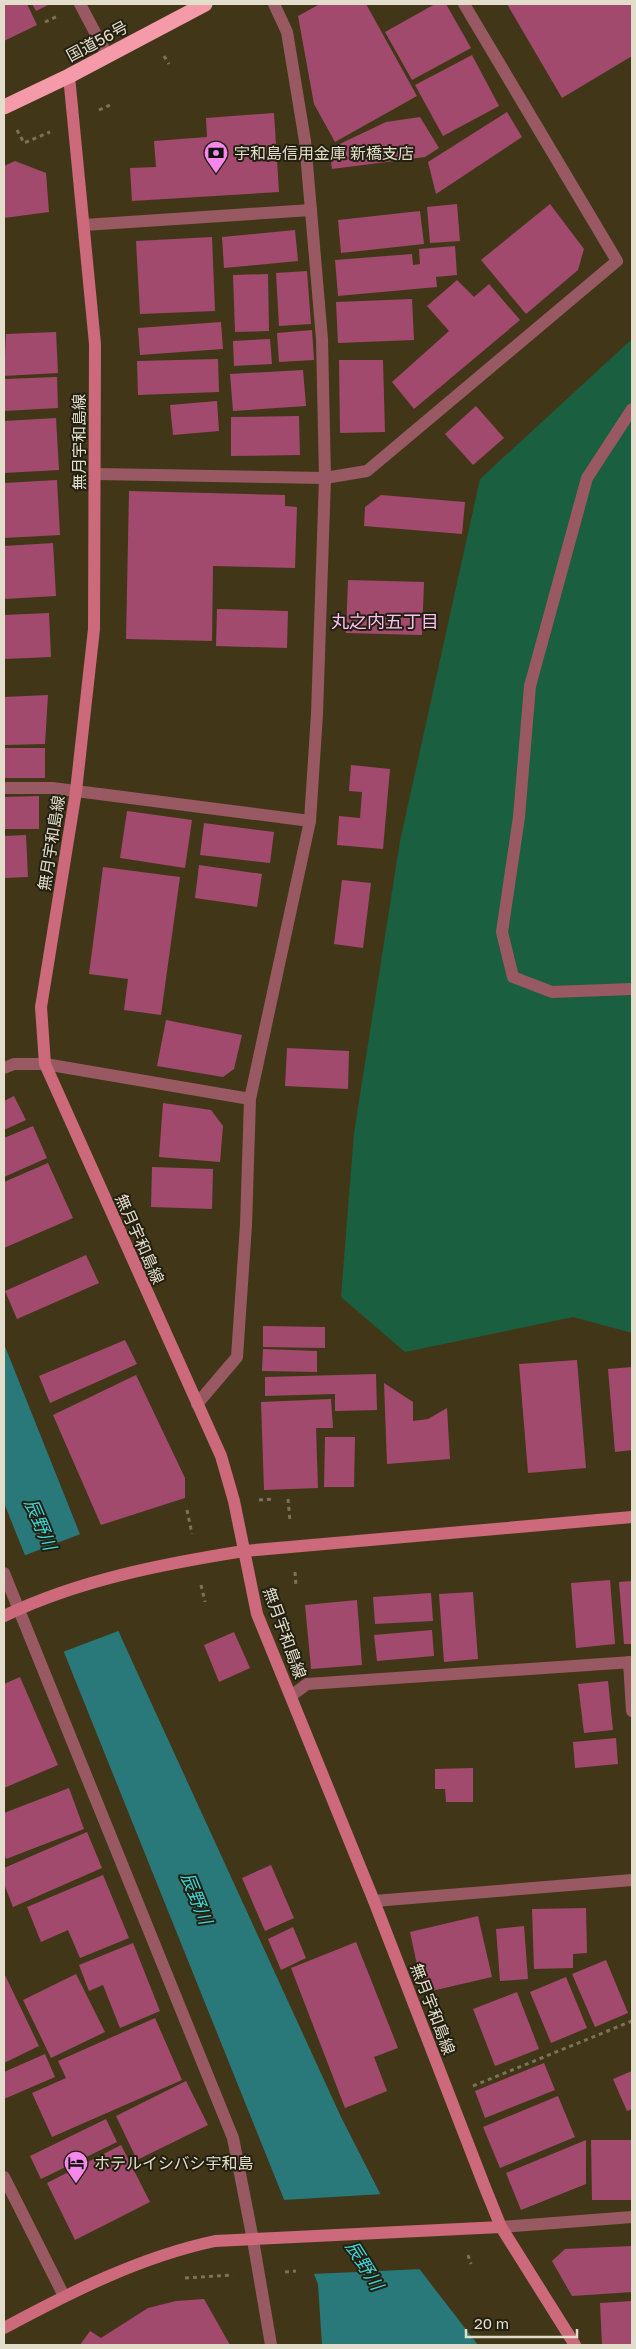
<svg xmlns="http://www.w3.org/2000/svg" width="636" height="2349" viewBox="0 0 636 2349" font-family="'Golos Text','Noto Sans JP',sans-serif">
  <rect width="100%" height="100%" fill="#413718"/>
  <!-- green -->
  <polygon fill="#1a5f3f" points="632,339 632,1333 573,1317 405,1352 341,1297 354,1133 400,841 480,479"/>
  <!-- water -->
  <polygon fill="#2a797a" points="4,1344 121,1637 341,2117 417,2266 478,2345 322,2345 318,2284 4,1503"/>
  <!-- pier -->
  <g fill="#413718">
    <polygon points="83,1533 121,1630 60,1653 23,1556"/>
    <polygon points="383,2194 423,2269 312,2274 283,2200"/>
  </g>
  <!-- building -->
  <g fill="#a2496e">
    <polygon points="4,4 27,4 37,25 4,41"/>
    <polygon points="32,4 50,4 36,11"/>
    <polygon points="320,4 366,4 417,96 335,142 314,104 298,16"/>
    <polygon points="435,4 446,4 471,48 412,80 385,32"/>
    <polygon points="507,4 632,4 632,56 562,98"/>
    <polygon points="472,55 499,106 443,136 415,85"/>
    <polygon points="507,112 522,137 436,194 428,162"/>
    <polygon points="274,113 279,192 132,201 130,168 156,167 154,141 207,137 206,118"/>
    <polygon points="420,117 439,148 425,157 332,169 329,149 386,122"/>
    <polygon points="15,161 46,173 49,212 4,218 4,166"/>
    <polygon points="457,204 460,241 430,243 427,207"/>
    <polygon points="550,204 584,249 578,270 526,314 481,260"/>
    <polygon points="420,211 424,244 341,253 338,220"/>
    <polygon points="295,230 298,261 224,268 222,237"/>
    <polygon points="212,237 215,311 140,314 136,241"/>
    <polygon points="455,246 457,275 436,277 437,287 338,296 335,260 412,254 413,265 420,264 419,249"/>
    <polygon points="307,271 311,324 279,326 276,273"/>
    <polygon points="268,274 269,331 235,332 233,275"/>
    <polygon points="457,280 474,297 489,284 520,320 414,409 392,382 449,331 427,306"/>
    <polygon points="412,299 414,340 338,343 336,302"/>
    <polygon points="221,322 223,349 140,355 138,328"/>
    <polygon points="312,330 314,360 279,362 277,333"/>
    <polygon points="56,332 58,373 4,376 6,334"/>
    <polygon points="270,339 272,364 234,366 233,341"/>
    <polygon points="218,359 219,392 138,395 137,361"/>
    <polygon points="339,360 383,360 385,432 340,433"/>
    <polygon points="303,370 306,406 233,411 230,374"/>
    <polygon points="57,377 58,408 4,411 4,379"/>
    <polygon points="217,401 219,431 173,435 170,405"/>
    <polygon points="476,406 504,438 473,465 445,434"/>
    <polygon points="299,416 300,455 231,456 231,417"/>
    <polygon points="56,418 59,470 4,473 4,421"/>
    <polygon points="57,480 60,535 4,538 4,483"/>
    <polygon points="129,491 285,495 285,506 297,507 295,568 213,566 212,641 126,639"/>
    <polygon points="381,495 465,502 462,534 364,526 365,507"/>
    <polygon points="53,543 56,596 4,599 4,546"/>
    <polygon points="348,580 424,582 422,635 346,633"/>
    <polygon points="217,609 288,611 287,648 216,646"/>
    <polygon points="49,613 51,657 4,659 4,615"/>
    <polygon points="48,695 45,744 4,745 4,697"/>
    <rect x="4" y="748" width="41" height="30"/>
    <polygon points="351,765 390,769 383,849 337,845 339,816 360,818 362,792 349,791"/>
    <polygon points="39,796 39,829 4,829 4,797"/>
    <polygon points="127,811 192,820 185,868 120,858"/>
    <polygon points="204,823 274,832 270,863 200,855"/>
    <polygon points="26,835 28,877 4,878 4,836"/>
    <polygon points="199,865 262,874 257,907 195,898"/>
    <polygon points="103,867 180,877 161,1015 124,1010 128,979 89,974"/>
    <polygon points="342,880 371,883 363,948 334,944"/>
    <polygon points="166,1020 242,1035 234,1069 223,1077 157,1066"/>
    <polygon points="287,1048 349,1051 348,1089 285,1086"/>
    <polygon points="14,1096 26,1120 4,1130 4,1101"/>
    <polygon points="163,1103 211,1110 223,1126 220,1162 159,1157"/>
    <polygon points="33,1126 47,1158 4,1177 4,1138"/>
    <polygon points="48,1163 73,1218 4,1248 4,1182"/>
    <polygon points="152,1167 213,1169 212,1209 151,1207"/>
    <polygon points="86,1255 99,1283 17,1319 5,1291"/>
    <polygon points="263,1326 325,1327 325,1348 263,1347"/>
    <polygon points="125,1340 137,1364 50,1403 39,1376"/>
    <polygon points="263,1349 317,1351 317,1372 262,1371"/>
    <polygon points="577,1360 586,1468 528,1473 519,1364"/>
    <polygon points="632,1367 632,1450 615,1452 608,1369"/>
    <polygon points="376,1374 377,1410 335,1411 335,1394 265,1396 265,1377"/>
    <polygon points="136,1375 185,1478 185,1498 101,1525 53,1415"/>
    <polygon points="384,1383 413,1402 413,1421 428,1419 447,1408 450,1459 387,1464"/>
    <polygon points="331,1399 333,1428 316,1428 318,1488 264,1490 261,1402"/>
    <polygon points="325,1437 355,1437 354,1487 324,1487"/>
    <polygon points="610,1580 615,1644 576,1648 571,1583"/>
    <polygon points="632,1581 632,1644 624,1644 619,1582"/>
    <polygon points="473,1592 478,1659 444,1662 439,1594"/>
    <polygon points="431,1593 433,1621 375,1624 373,1597"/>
    <polygon points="357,1600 362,1665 311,1669 305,1605"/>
    <polygon points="432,1630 434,1656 377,1661 374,1635"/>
    <polygon points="234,1632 250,1668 219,1682 204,1645"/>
    <polygon points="20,1677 58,1765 4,1788 4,1684"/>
    <polygon points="608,1681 613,1730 584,1733 578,1684"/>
    <polygon points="616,1738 618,1764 575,1768 573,1742"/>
    <polygon points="473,1768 473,1802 446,1802 445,1789 435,1789 435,1769"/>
    <polygon points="69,1788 84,1829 6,1859 4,1853 4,1813"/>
    <polygon points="87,1832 102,1868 13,1907 4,1884 4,1868"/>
    <polygon points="271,1865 294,1918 265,1931 242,1878"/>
    <polygon points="103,1875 129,1938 80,1958 68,1930 41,1942 27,1907"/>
    <polygon points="586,1908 587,1953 573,1954 573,1968 534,1969 532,1909"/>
    <polygon points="478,1916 492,1977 423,1993 410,1932"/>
    <polygon points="524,1926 528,1979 500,1981 496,1929"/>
    <polygon points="293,1927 306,1958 281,1970 268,1939"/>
    <polygon points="356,1942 398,2048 374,2057 387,2091 345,2108 291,1968"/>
    <polygon points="133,1943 160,2011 120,2028 103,1985 89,1991 79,1965"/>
    <polygon points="606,1960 628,2013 595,2027 572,1974"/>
    <polygon points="4,1973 39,2046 4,2063"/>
    <polygon points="76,1974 105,2032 51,2058 23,2000"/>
    <polygon points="566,1977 587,2028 551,2043 530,1992"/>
    <polygon points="517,1992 539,2049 495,2066 473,2009"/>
    <polygon points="155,2018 182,2080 52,2137 32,2093 66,2078 58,2061"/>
    <polygon points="45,2054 55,2077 4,2099 4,2072"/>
    <polygon points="544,2063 555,2090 485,2118 475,2091"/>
    <polygon points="632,2071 632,2109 627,2111 613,2079"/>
    <polygon points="186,2081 208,2125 137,2160 116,2116"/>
    <polygon points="558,2096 575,2137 500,2168 483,2127"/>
    <polygon points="106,2119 117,2142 41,2179 30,2156"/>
    <polygon points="586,2140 586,2184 521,2210 506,2173"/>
    <polygon points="591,2140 632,2140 632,2200 592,2200"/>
    <polygon points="121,2145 150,2202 75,2240 47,2183"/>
    <polygon points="632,2246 632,2292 572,2296 552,2261 565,2249"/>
    <polygon points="204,2299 230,2345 80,2345 90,2331 101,2338 148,2308 176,2301"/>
    <polygon points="632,2301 632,2345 602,2345 600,2303"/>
  </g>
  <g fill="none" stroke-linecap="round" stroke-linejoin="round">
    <!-- path -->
    <g stroke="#7b7359" stroke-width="3" stroke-dasharray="4 4" stroke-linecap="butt">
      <polyline points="45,22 58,16"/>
      <polyline points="164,56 169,64"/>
      <polyline points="99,110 110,105"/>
      <polyline points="17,130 24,143 50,132"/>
      <polyline points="288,1499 290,1521"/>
      <polyline points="259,1500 274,1499"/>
      <polyline points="187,1510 192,1534"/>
      <polyline points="295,1572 296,1586"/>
      <polyline points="201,1585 205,1602"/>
      <polyline points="473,2086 632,2021"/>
      <polyline points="468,2255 471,2264"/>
      <polyline points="285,2272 296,2271"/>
      <polyline points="185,2278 233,2275"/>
    </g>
    <!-- lane -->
    <g stroke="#985963" stroke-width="12">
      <polyline points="84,225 311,210"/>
      <polyline points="632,409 587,478 530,686 519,817 502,932 513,977 552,992 632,989"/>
      <polyline points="4,788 52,788 76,791"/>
    </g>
    <!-- street -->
    <g stroke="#985963" stroke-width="12">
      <polyline points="80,4 107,55"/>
      <polyline points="96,474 325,478 367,471 617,261 464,4"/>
      <polyline points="76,791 310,821"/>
      <polyline points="4,1068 14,1064 45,1064 250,1099"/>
      <polyline points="197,1404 237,1357 246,1225 250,1099 310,821 317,714 325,478 322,339 305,141 287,32 274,4"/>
      <polyline points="4,1573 233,2138 253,2240 271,2345"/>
      <polyline points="629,1662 632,1711"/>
      <polyline points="291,1696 307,1684 632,1662"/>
      <polyline points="374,1901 632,1880"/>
      <polyline points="4,2177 64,2296"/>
      <polyline points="501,2227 632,2217"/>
    </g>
    <!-- secondary -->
    <g stroke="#cc697b" stroke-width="12">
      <polyline points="69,76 95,344 94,629 76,791 41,1007 45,1064 221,1456 234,1501 257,1614 374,1901 484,2185 501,2227 575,2345"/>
      <path d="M4,1616c75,-36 158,-52 240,-65l388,-34"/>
      <path d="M4,2328c67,-36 136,-71 211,-87l286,-14"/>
    </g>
    <!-- highway -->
    <polyline stroke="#f59aa8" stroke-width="15" points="4,107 69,76 205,4"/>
  </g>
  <!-- icons -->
  <defs>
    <symbol id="bank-pin" viewBox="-11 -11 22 30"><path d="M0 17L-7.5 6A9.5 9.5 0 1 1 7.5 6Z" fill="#f788eb" stroke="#231f11"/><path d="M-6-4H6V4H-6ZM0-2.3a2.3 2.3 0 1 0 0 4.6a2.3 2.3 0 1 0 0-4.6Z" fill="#111"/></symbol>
    <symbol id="hotel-pin" viewBox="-11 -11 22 30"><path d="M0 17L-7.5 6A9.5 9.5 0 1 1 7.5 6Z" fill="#f788eb" stroke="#231f11"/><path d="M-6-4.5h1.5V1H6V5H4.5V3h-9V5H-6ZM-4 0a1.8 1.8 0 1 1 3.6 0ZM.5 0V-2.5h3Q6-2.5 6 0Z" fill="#111"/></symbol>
  </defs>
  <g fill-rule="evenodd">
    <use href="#bank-pin" x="202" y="139" width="28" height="38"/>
    <use href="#hotel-pin" x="62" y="2149" width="28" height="38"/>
  </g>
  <g text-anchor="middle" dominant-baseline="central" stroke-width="4" stroke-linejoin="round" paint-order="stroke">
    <!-- street labels -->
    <g font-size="16" fill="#e3ddcb" stroke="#231f11">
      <text transform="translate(97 41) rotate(-28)">国道56号</text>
      <text transform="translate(79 442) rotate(-90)">無月宇和島線</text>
      <text transform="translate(51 843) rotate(-81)">無月宇和島線</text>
      <text transform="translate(140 1239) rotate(66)">無月宇和島線</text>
      <text transform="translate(285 1633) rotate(70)">無月宇和島線</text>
      <text transform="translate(433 2009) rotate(69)">無月宇和島線</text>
    </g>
    <!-- poi labels -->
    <g font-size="16" fill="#e3ddcb" stroke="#231f11" text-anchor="start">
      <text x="234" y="153">宇和島信用金庫 新橋支店</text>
      <text x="94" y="2163">ホテルイシバシ宇和島</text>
    </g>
    <!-- neighbourhood labels -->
    <g font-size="18" fill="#febff5" stroke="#231f11">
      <text x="385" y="621">丸之内五丁目</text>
    </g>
    <!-- water labels -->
    <g font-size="18" font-style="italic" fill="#3bd6d9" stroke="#231f11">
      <text transform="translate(41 1524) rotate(67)">辰野川</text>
      <text transform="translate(197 1898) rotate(68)">辰野川</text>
      <text transform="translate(365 2265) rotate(58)">辰野川</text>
    </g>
  </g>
  <!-- border -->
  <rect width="636" height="2349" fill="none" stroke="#e3ddcb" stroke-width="10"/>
  <!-- scale -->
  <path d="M466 2329v8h111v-8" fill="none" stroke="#e3ddcb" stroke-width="2.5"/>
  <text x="474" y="2329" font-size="15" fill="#e3ddcb" stroke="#231f11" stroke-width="4" paint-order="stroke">20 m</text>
</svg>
